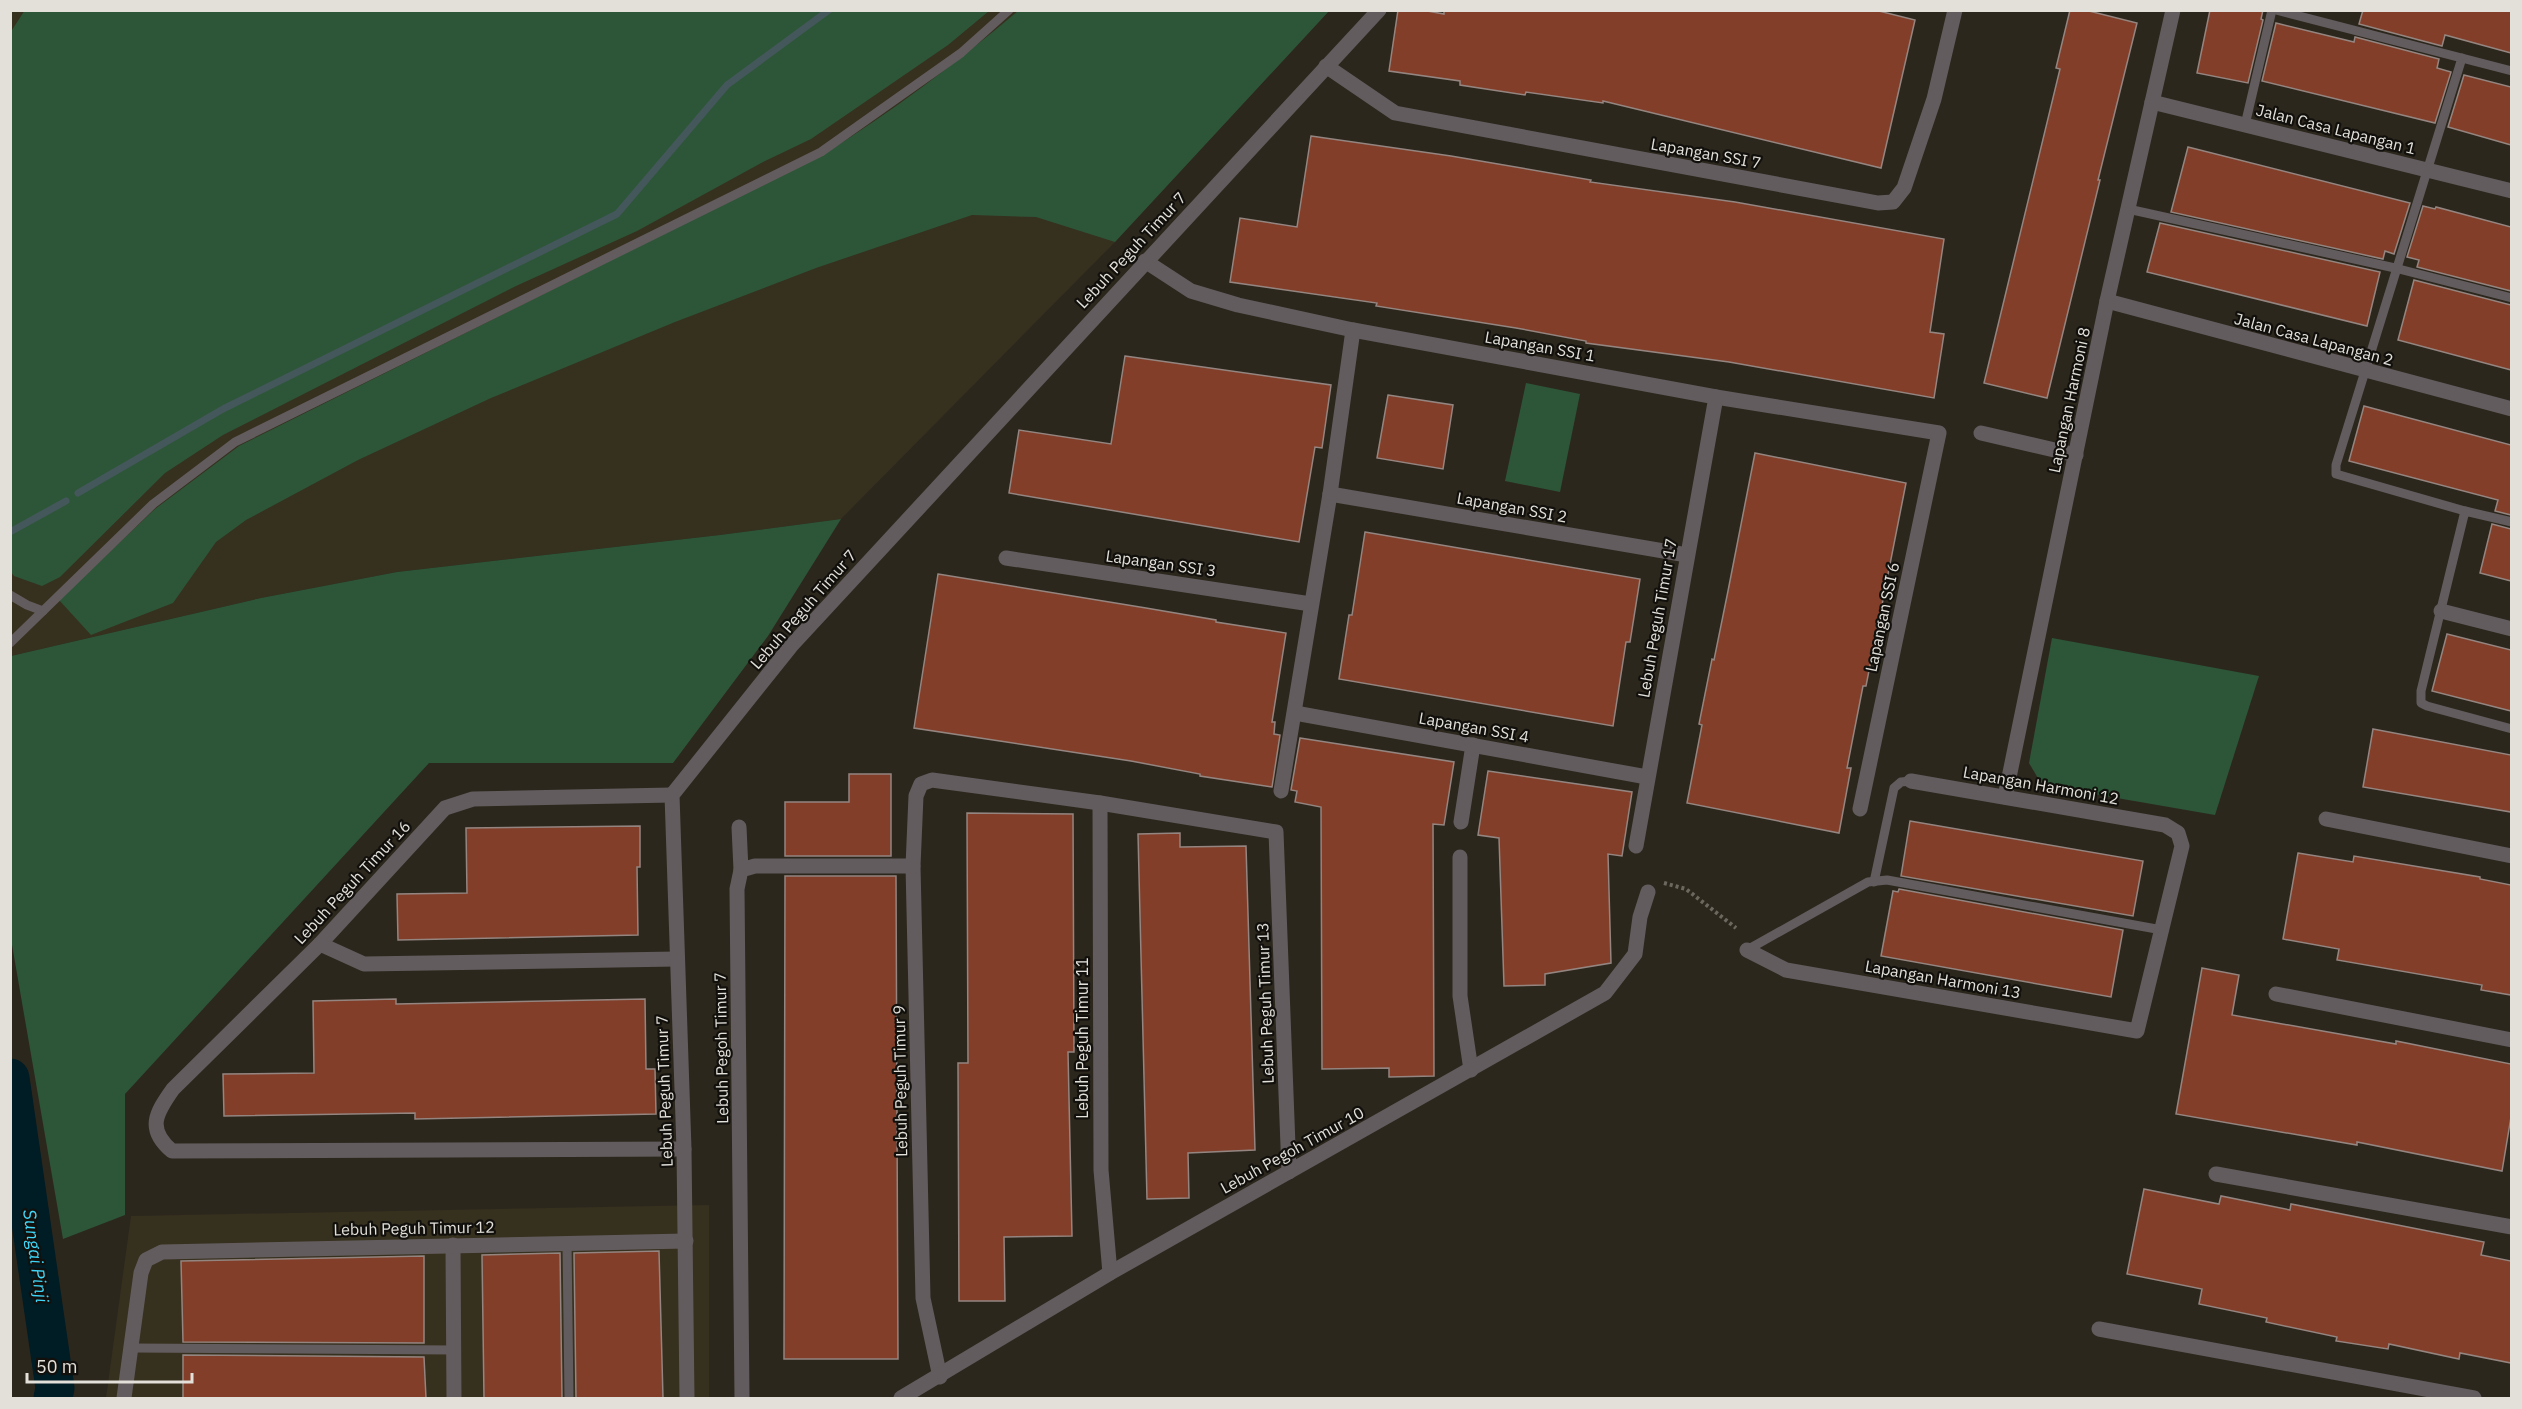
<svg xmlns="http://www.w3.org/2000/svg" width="2522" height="1409" viewBox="0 0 2522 1409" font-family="'IBM Plex Sans',sans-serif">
  <rect width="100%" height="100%" fill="#2c271d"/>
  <!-- built -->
  <g fill="#36301f">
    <polygon points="10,11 1329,11 1115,242 841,519 720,535 397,572 261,598 11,656"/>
    <polygon points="709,1205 709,1398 106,1398 131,1216"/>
  </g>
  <!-- green -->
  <g fill="#2d5638">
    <polygon points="25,10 989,10 989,11 948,45 811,139 763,162 637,231 516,286 223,435 165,473 60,577 42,586 14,576 10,571 10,33"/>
    <path d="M1018,11h311l-214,231 -79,-25 -64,-2 -156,53 -141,54 -184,76 -133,62 -112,60 -30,22 -43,61 -82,32 -32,-35 96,-91 84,-63 583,-291c69,-42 134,-92 196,-144z"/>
    <polygon points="1526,383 1580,394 1560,492 1505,481"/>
    <polygon points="841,519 768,636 673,763 429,763 125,1094 125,1215 63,1239 11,939 11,656 261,598 397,572 720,535"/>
    <polygon points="2052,638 2259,676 2215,815 2042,785 2029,763"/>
  </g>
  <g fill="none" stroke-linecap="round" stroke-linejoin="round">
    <!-- stream -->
    <g stroke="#44575b" stroke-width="7">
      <polyline points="78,493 223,409 617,214 727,85 829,10"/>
      <polyline points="10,532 66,501"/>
    </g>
    <!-- river -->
    <polyline stroke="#001c24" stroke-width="39" points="10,1078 55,1388 53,1398"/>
  </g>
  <!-- building -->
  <g fill="#823e28" stroke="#948580" stroke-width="1.5">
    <polygon points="1398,10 1422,10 1444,14 1444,10 1875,10 1915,20 1881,168 1603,101 1603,103 1526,92 1525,95 1460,85 1460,81 1389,71"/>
    <polygon points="2070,10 2085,10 2137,23 2098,180 2100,180 2047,398 1984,383 2060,69 2056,68"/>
    <polygon points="2210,10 2263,10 2261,19 2263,20 2248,83 2197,73"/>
    <polygon points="2363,10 2511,10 2511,53 2445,35 2442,46 2359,24"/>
    <polygon points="2276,23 2354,42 2355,37 2439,59 2437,68 2451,72 2435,123 2262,81"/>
    <polygon points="2464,75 2511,87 2511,145 2448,127"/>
    <polygon points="1311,136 1451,156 1591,180 1590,182 1735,202 1944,239 1930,332 1944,334 1934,398 1729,362 1586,343 1586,341 1516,328 1376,306 1377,303 1230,282 1240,218 1297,227"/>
    <polygon points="2188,147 2410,203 2394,254 2385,251 2383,259 2171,212"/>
    <polygon points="2423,206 2435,209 2436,207 2511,227 2511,291 2417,267 2419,260 2407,257"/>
    <polygon points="2160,223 2380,272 2367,326 2147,272"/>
    <polygon points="2414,280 2511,305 2511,370 2398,340"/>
    <polygon points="1125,356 1331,385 1322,448 1315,447 1299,542 1009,493 1019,430 1111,444"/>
    <polygon points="1388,395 1453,405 1443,469 1377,458"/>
    <polygon points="2364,406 2511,445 2511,515 2495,511 2498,500 2349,461"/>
    <polygon points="1755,453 1906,483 1866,686 1863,686 1847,768 1851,768 1839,833 1687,803 1702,725 1699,724 1712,659 1714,660 1728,591"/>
    <polygon points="2492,524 2511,529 2511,581 2480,573"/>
    <polygon points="1365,532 1640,579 1630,642 1626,642 1613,726 1339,679 1349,615 1352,615"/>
    <polygon points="938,574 1146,608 1216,620 1216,622 1286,633 1272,722 1275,722 1274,734 1280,735 1272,787 1200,776 1200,774 1131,761 914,728"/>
    <polygon points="2447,634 2511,650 2511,711 2432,691"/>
    <polygon points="2373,729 2511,755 2511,812 2363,787"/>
    <polygon points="1300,738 1454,762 1444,825 1433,824 1434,1076 1389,1077 1389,1068 1322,1069 1321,807 1295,802 1297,791 1291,790"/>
    <polygon points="1488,771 1632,792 1622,856 1608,854 1611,963 1545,974 1545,985 1504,986 1499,838 1478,835"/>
    <polygon points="849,774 891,774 891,856 785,856 785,802 849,802"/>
    <polygon points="967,813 1073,814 1074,1052 1068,1052 1072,1236 1004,1237 1005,1301 959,1301 958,1063 968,1063"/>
    <polygon points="1910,821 2143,861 2133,916 1901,876"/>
    <polygon points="640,826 640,867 637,867 638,935 398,940 397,894 467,893 466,828"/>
    <polygon points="1180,833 1180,847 1246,846 1255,1150 1188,1153 1189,1198 1147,1199 1138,834"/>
    <polygon points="2298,853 2353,862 2354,856 2480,877 2480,879 2511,885 2511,995 2481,990 2482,985 2337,960 2339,949 2283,939"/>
    <polygon points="785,876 896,876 898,1359 784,1359"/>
    <polygon points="1899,889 2123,930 2111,997 1881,956 1893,891 1898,892"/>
    <polygon points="2202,968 2239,975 2232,1015 2396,1044 2396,1041 2511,1064 2511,1117 2502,1171 2357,1142 2357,1145 2176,1114"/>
    <polygon points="396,999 396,1004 645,999 646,1069 655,1069 656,1114 415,1119 415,1113 224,1116 223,1074 314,1073 313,1001"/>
    <polygon points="2144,1189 2219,1204 2221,1196 2290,1210 2291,1204 2484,1242 2481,1255 2511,1261 2511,1363 2460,1353 2459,1359 2389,1344 2388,1349 2336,1341 2337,1337 2266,1322 2267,1318 2199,1304 2202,1289 2127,1274"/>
    <polygon points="659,1251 663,1398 576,1398 574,1253"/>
    <polygon points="560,1253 562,1398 484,1398 482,1255"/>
    <polygon points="424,1256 424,1343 183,1342 181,1261"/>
    <polygon points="183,1355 424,1357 426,1398 183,1398"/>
  </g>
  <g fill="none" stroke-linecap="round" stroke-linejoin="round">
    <!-- path -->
    <polyline stroke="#6c685f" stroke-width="4" stroke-dasharray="3 3" stroke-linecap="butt" points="1664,883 1686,889 1736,928"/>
    <!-- service -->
    <g stroke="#635c5e" stroke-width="9">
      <polyline points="2276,10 2512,71"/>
      <polyline points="2462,58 2336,465 2336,474 2465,511"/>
      <polyline points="2245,125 2272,10"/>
      <polyline points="2128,209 2395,268 2512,298"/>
      <polyline points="2512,522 2465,511 2421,691 2421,703 2427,706 2512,729"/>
      <polyline points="10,595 27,605 43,611"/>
      <polyline points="10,643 153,504 235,442 821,152 961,53 1009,10"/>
      <polyline points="1874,882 1894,788 1901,782 1911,781"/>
      <polyline points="1747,950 1868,882 1887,880 2162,930"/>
      <polyline points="567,1243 569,1398"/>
      <polyline points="132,1348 454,1350"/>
    </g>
    <!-- minor -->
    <g stroke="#635c5e" stroke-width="15">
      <polyline points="1326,66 1395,113 1878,203 1893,202 1904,188 1934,99 1955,10"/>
      <polyline points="2152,102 2512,191"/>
      <polyline points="1145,261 1191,291 1238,305 1353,330 1716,397 1939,433 1860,809"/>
      <polyline points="2107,301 2512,409"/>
      <polyline points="1981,433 2076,455"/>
      <polyline points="1330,494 1687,555"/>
      <polyline points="1006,558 1311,604"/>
      <polyline points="2441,611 2512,629"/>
      <polyline points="1295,713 1647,777"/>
      <polyline points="1281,791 1330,494 1353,330"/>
      <path d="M672,795l-199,4 -28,9 -125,136 -147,145c-17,24 -27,40 -1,62l512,-2"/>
      <polyline points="2005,797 2107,301 2173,10"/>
      <polyline points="1100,803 1101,1170 1110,1273"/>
      <polyline points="2326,819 2512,856"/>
      <polyline points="1461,822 1473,745"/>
      <polyline points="739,827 741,870"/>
      <polyline points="1636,846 1716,397"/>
      <polyline points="1460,857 1460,996 1471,1070"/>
      <polyline points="320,944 364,964 677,959"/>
      <polyline points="1747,950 1786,970 2137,1031 2182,846 2178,833 2165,825 1911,781"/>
      <polyline points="2276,994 2512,1040"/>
      <polyline points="2216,1174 2512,1227"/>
      <polyline points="453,1245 454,1398"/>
      <polyline points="2099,1329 2474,1398"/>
      <polyline points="940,1377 923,1298 913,866 916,796 921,784 932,780 1100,803 1276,832 1289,1172"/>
      <polyline points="124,1398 141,1273 146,1260 162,1252 686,1241"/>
      <polyline points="687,1398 684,1149 672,795 791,646 1379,10"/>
      <polyline points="742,1398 737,889 741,870 755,866 913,866"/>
      <polyline points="901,1398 1110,1273 1605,993 1635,954 1640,917 1648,892"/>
    </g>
  </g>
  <g text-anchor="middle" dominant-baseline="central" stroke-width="4.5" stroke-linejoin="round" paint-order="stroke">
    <!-- street labels -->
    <g font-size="16" fill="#e3e0da" stroke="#12100c">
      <text transform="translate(2336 129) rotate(14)">Jalan Casa Lapangan 1</text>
      <text transform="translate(1706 153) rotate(10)">Lapangan SSI 7</text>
      <text transform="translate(1131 250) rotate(-47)">Lebuh Peguh Timur 7</text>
      <text transform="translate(2314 339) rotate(15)">Jalan Casa Lapangan 2</text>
      <text transform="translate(1540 346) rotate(10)">Lapangan SSI 1</text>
      <text transform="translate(2069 400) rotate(-78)">Lapangan Harmoni 8</text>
      <text transform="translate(1512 507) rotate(10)">Lapangan SSI 2</text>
      <text transform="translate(1161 563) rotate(8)">Lapangan SSI 3</text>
      <text transform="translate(803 609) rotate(-49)">Lebuh Peguh Timur 7</text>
      <text transform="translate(1882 617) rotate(-78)">Lapangan SSI 6</text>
      <text transform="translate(1657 618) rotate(-80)">Lebuh Peguh Timur 17</text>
      <text transform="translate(1474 727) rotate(10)">Lapangan SSI 4</text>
      <text transform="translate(2041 785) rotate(10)">Lapangan Harmoni 12</text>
      <text transform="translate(352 882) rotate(-47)">Lebuh Peguh Timur 16</text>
      <text transform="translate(1943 979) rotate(10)">Lapangan Harmoni 13</text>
      <text transform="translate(1265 1003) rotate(-92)">Lebuh Peguh Timur 13</text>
      <text transform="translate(1082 1038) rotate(-90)">Lebuh Peguh Timur 11</text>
      <text transform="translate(721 1048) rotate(-91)">Lebuh Pegoh Timur 7</text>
      <text transform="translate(900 1081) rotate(-91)">Lebuh Peguh Timur 9</text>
      <text transform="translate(664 1091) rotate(-92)">Lebuh Peguh Timur 7</text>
      <text transform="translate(1292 1150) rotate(-29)">Lebuh Pegoh Timur 10</text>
      <text transform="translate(414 1228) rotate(-1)">Lebuh Peguh Timur 12</text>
    </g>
    <!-- water labels -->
    <g font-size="18" font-style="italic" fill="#3fd7f9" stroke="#12100c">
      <text transform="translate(36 1256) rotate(82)">Sungai Pinji</text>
    </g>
  </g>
  <!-- border -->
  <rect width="2522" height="1409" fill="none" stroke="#e3e0da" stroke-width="24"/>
  <!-- scale -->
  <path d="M27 1373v9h165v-9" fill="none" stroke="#e3e0da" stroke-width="3"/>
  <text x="36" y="1373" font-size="18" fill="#e3e0da" stroke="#12100c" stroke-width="4.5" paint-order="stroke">50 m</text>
</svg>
